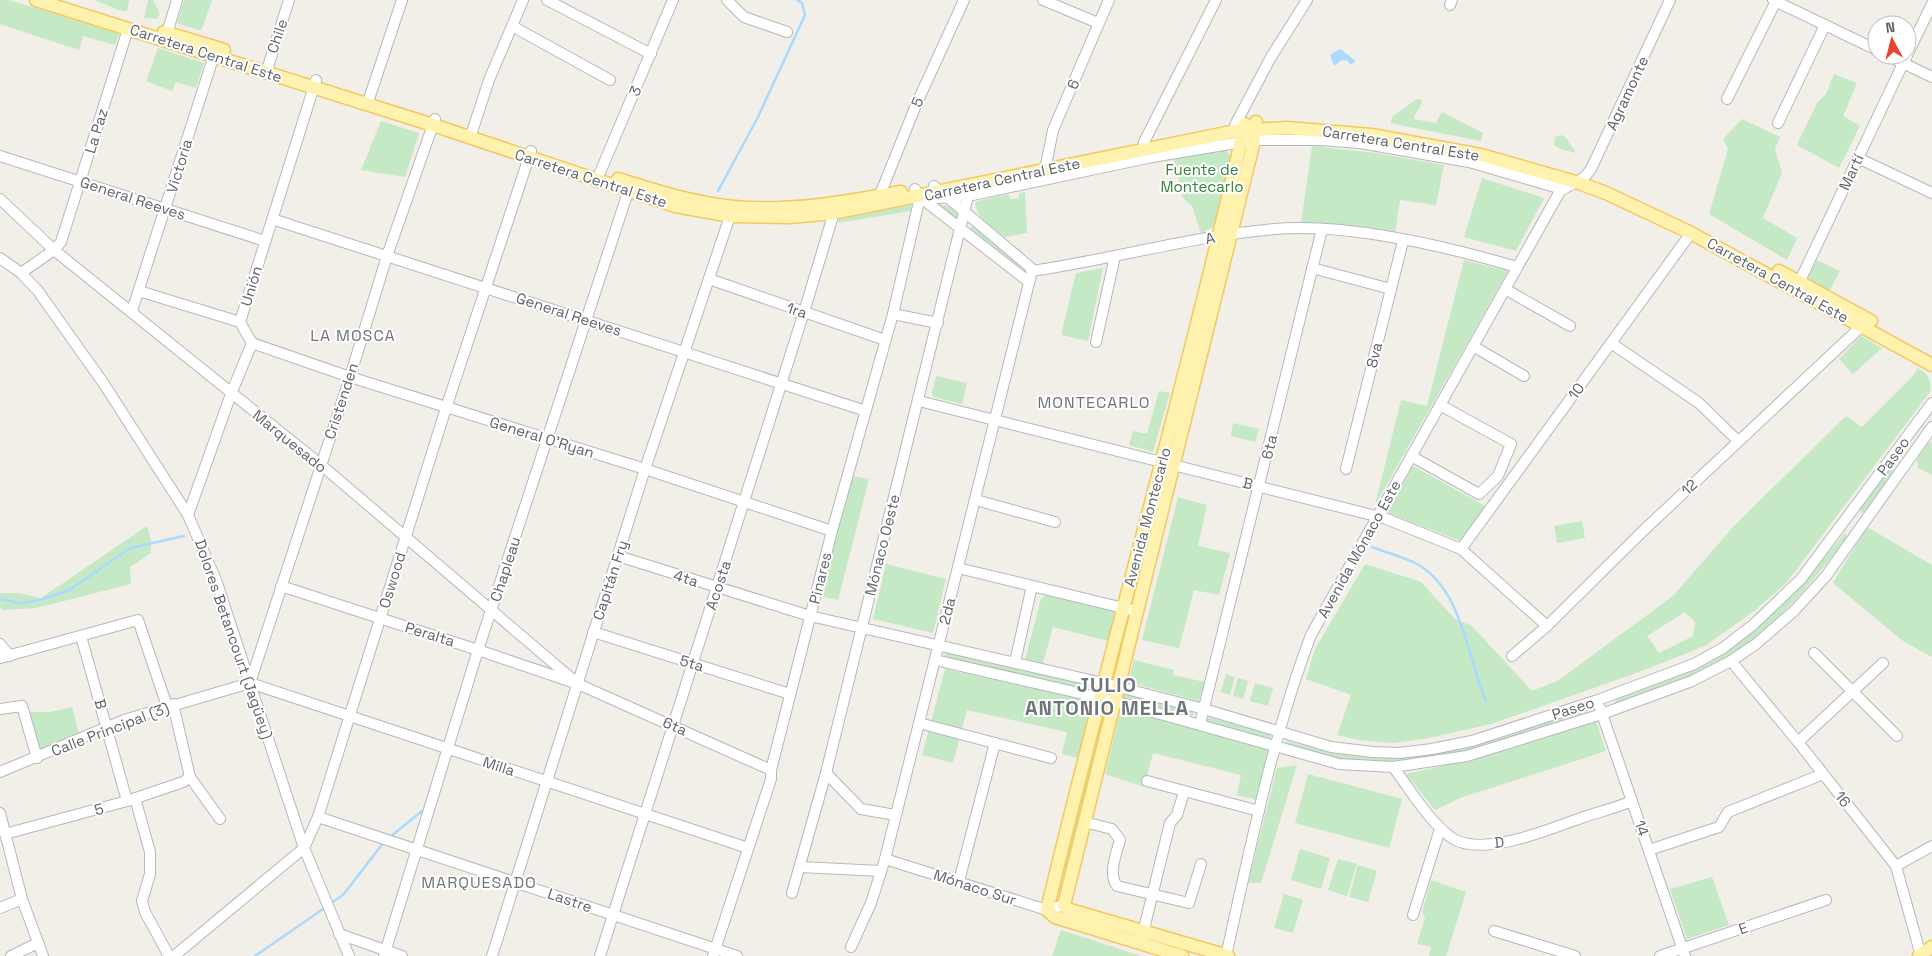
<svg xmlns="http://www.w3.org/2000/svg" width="1932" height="956" viewBox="0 0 1932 956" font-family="'Space Grotesk',sans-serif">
  <rect width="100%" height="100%" fill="#f1efe8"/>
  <!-- green -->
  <g fill="#c5e8c5" fill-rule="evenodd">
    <polygon points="0,0 9,0 119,34 115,45 83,36 79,50 0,24"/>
    <polygon points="94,0 129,0 127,11 122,11"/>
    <polygon points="148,0 153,0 160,14 157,19 144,18"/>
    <polygon points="184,0 212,0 201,31 177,23"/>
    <polygon points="158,48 204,63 196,88 176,82 172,91 146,81"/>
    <polygon points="1834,74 1857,83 1843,116 1860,126 1839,168 1797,145 1817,103 1826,94"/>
    <polygon points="1417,99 1421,99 1422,103 1413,119 1436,123 1442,112 1483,133 1481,141 1390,123 1393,116"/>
    <polygon points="1742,119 1780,137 1775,149 1782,173 1763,218 1797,238 1787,260 1709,214 1728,149 1723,139"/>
    <polygon points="381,121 419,133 405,177 361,170"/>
    <polygon points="1562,135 1566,138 1576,153 1561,149 1554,145 1555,137"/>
    <polygon points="1312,146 1375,153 1444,165 1436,205 1400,200 1395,234 1352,226 1301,223"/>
    <polygon points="1225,149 1231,157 1213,227 1201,233 1192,206 1183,198 1174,158"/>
    <polygon points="1482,178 1544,198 1516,251 1464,237"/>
    <path d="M1025,192l2,41 -22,4c-11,-9 -28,-18 -30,-33l3,-3 31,-7 1,5 9,-1v-5z"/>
    <polygon points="912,203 911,211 838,223 839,217"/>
    <polygon points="939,205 946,205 958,213 958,220"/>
    <polygon points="971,227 975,227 1023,267 1021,268 971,231"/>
    <polygon points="1464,260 1508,271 1375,505 1401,400 1427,406"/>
    <polygon points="1817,260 1840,271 1829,291 1807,279"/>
    <polygon points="1103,268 1088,341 1061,335 1076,273"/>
    <polygon points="1861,336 1882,348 1853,374 1839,359"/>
    <path d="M1918,368c10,7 14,11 12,24l-143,190 -33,29 -49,35 -66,26 -148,52 -67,15 -31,4 -33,-3 -23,-5 14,-40 -45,-16 9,-30 50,-85 56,18 33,36 18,8 60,65 27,-11 114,-84 61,-70 112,-110 16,11 51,-51zM1685,612l10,10 -2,14 -34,17 -12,-17z"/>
    <polygon points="936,376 967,383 962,404 933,397 932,393"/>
    <polygon points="1159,391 1170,393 1153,452 1129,445 1133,431 1147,434"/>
    <polygon points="1233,423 1259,429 1255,442 1231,436"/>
    <polygon points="1932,442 1932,475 1918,468 1917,459 1928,443"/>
    <polygon points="1413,466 1487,507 1461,541 1387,513"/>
    <polygon points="1890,469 1893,469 1894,473 1865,513 1861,512 1860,509"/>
    <polygon points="852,476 869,479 838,600 820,596"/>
    <polygon points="1178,497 1207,505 1198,546 1230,553 1219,595 1194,590 1179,648 1142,640"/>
    <polygon points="1582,521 1585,538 1557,543 1554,526"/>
    <polygon points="147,526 151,540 151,553 130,567 131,584 36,608 3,610 0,607 0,593 18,593 41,598"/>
    <polygon points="1867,527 1932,565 1932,657 1903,641 1833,583"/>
    <path d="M1845,533l3,4c-36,44 -72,91 -121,121 -34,20 -73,33 -110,46l-2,-2 1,-3 138,-69 43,-40z"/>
    <polygon points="886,564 946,579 933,633 873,619"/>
    <polygon points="1048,594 1115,612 1108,641 1053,627 1043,663 1025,660 1041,599"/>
    <polygon points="1127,615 1130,615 1116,671 1113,672"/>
    <polygon points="946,652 1087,684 1089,688 1088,690 947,658 944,656"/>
    <polygon points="1134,660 1174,670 1173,675 1205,682 1199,701 1128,682"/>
    <polygon points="945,669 1092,701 1078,758 1062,754 1067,732 967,710 953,763 922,755"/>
    <polygon points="1226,674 1235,677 1230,695 1221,692"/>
    <polygon points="1238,678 1248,681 1243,699 1233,696"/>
    <polygon points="1255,683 1273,688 1268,706 1250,701"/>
    <polygon points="1123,693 1192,711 1194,715 1190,717 1121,700 1121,694"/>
    <polygon points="1104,704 1107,705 1059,894 1056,892"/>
    <polygon points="72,707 80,737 40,752 28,712 50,712"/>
    <path d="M1585,708l3,1 -1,4c-69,23 -140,52 -214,51 -31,-1 -61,-11 -89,-20l3,-3c23,6 44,13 67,15 81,8 156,-23 231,-48z"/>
    <polygon points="1121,709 1269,750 1257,800 1237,795 1241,775 1153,753 1144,787 1105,774"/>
    <polygon points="1208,717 1270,733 1271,737 1269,739 1207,722"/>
    <polygon points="1596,721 1606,751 1460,798 1435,810 1406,774 1460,762"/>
    <polygon points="1297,765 1261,883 1248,883 1277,768"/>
    <polygon points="1308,774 1402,799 1389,848 1295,823"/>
    <polygon points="1300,849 1330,858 1321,889 1291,880"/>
    <polygon points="1338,859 1357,864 1347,896 1328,890"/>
    <polygon points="1358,865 1377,871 1368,902 1349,897"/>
    <polygon points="1712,877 1729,925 1687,939 1670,889"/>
    <polygon points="1431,880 1466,892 1446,956 1429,956 1431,947 1417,944 1425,918 1422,913"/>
    <polygon points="1284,894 1303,900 1293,933 1274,928"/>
    <polygon points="1061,930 1141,956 1052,956"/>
  </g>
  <!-- water -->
  <polygon fill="#aadaff" points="1340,49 1356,61 1350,65 1348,61 1342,60 1334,66 1330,55"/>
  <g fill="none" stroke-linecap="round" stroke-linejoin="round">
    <!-- stream -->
    <g stroke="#aadaff" stroke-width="2.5">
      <polyline points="718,191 757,119 805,15 802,3 797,0"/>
      <path d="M1372,547c15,6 33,10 47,18 44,27 48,92 67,136"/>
      <polyline points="0,599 19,603 40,600 69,590 130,548 184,536"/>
      <polyline points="390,837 422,811"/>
      <polyline points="331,903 343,895 384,842"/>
      <polyline points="255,956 326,907"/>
    </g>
    <defs>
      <g id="minor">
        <polyline points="547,0 651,54"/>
        <polyline points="727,0 744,17 787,32"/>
        <polyline points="1043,0 1098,23"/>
        <polyline points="1773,0 1877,50"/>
        <polyline points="1450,5 1452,0"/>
        <polyline points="512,26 610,80"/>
        <polyline points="165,40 177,0"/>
        <polyline points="1886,55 1932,77"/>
        <polyline points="1907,55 1932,4"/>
        <polyline points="266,73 289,0"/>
        <polyline points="1727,99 1776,1"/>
        <polyline points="367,105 402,0"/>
        <polyline points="1778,123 1825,25"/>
        <polyline points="1235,125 1271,57 1307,0"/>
        <polyline points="470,138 489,80 523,0"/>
        <polyline points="1144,149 1144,142 1216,0"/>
        <polyline points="0,156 265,241"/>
        <polyline points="1858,158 1932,193"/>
        <polyline points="1045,170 1053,130 1109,0"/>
        <polyline points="596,182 673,0"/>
        <polyline points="934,186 1030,267 1032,271"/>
        <polyline points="915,189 920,197 1029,282"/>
        <polyline points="0,199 54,250 320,464 578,684"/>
        <polyline points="924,199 968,196 1152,157 1254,140 1320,140 1360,143 1469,162 1562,189"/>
        <polyline points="877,202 916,105 964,0"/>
        <polyline points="272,219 866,411"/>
        <polyline points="0,258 21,273 38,291 104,384 188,515 216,580 304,848 349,956"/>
        <polyline points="1312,268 1391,289"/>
        <path d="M1032,271c81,-12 161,-35 242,-42 75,-6 171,17 243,38"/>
        <polyline points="21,273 54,250 61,242 128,29"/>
        <polyline points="709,279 885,340"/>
        <polyline points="1797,287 1907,55"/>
        <polyline points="1505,289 1570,326"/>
        <polyline points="139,291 240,322"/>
        <polyline points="132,311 216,49"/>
        <polyline points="893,314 938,323"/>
        <polyline points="1096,342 1115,256"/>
        <polyline points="252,343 350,377 645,469 832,531"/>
        <polyline points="252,343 240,322 316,80"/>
        <polyline points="1611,343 1699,403 1738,441"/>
        <polyline points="1473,346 1524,376"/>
        <polyline points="919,401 1384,518 1461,549 1547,626"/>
        <polyline points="1411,456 1479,494 1498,476 1511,444 1440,405"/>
        <polyline points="1346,469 1403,241"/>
        <polyline points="976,500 1055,522"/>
        <polyline points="188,515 231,394 252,343"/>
        <polyline points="1461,549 1691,233"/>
        <polyline points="618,556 810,616 1103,683 1204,709 1331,747 1373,752 1399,753 1432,749 1472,741 1598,700 1694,664 1723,648 1754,624 1801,579 1932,403"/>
        <polyline points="958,568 1136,611"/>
        <polyline points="281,586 478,650 578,684 771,770"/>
        <polyline points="593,632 790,694"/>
        <polyline points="81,636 127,801"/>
        <polyline points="0,644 10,656"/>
        <polyline points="1814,653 1897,736"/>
        <polyline points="1512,656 1547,626 1645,529 1866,322"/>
        <polyline points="0,658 138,620 167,706"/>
        <polyline points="935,660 1114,701 1339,764 1393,767 1467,756 1602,714 1692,681 1731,661 1756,644 1794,611 1826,576 1932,427"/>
        <polyline points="1731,661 1798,742 1896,866 1921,956"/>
        <polyline points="1015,662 1032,586"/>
        <polyline points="250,683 350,377 387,256 435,119"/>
        <polyline points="250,683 748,848"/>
        <polyline points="173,704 190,777 220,819"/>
        <polyline points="1600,708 1685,956"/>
        <polyline points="0,709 22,706 37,758"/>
        <polyline points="919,723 1051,758"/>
        <polyline points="1200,724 1322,229"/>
        <polyline points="1798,742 1883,663"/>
        <path d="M1393,767c18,23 35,54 59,71 30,20 98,-9 129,-20 17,-6 35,-10 51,-17"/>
        <polyline points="0,772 124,720 250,683"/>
        <polyline points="826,773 861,809 895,815"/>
        <polyline points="1147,781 1259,811"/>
        <polyline points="135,798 150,852 150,874 142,901 145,912 169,956"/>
        <polyline points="0,813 22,899 43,956"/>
        <polyline points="318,817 737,956"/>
        <path d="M1084,822l28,7 8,11c-4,14 -12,35 -3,46l72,17 12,-39"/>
        <polyline points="5,834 127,801 183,782 190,777"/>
        <polyline points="1649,850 1719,827 1728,812 1823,774"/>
        <polyline points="885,859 1047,910 1064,905"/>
        <polyline points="1896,866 1932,846"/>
        <polyline points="800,867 881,871"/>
        <polyline points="959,881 995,743"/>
        <polyline points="792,893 826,773 968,196"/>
        <polyline points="0,908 22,899"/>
        <polyline points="1413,915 1440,829"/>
        <polyline points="1494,931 1575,956"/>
        <polyline points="339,934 402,956"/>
        <polyline points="1142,937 1170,823 1177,815 1184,792"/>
        <polyline points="851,947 871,903 885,859 1032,271"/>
        <polyline points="11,956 38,943"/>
        <polyline points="174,956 304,848 318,817 446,408 531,151"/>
        <polyline points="384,956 478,650 631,183"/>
        <polyline points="492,956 645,469 732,210"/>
        <polyline points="600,956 804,312 832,219 833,207"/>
        <polyline points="713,956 771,779 771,770 832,531 893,314 920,197"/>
        <path d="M1226,956c24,-107 46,-218 85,-321l248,-442c10,-11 21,-7 32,-24l79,-169"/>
        <polyline points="1660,956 1826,900"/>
      </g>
      <g id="major">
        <polyline points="36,0 433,125 675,206 731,216 790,217 833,213 1236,131 1287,128 1371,135 1481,155 1579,183 1606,193 1691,233 1932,365"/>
        <polyline points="164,32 224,50"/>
        <path d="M618,179c38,12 76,24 116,28 56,5 112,-5 167,-15"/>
        <polyline points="1779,271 1871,321"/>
        <path d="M1182,956l-127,-39 -8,-7c63,-263 138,-522 198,-786"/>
        <polyline points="1228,956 1067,909 1064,905 1253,145 1256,122"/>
        <polyline points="1919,956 1932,947"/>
      </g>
    </defs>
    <!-- minor casing -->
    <use href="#minor" stroke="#b5b8bc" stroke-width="12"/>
    <!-- major casing -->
    <use href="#major" stroke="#f2c960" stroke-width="15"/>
    <!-- minor -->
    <use href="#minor" stroke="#fff" stroke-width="10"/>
    <!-- major -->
    <use href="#major" stroke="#fff2af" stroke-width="12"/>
  </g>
  <g text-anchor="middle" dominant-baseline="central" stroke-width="4" stroke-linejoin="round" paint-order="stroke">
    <!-- street labels -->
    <g font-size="15" fill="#5f6368" stroke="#fff">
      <text transform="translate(277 36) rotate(-72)">Chile</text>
      <text transform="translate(206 53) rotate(18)">Carretera Central Este</text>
      <text transform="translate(1073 84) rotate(-67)">6</text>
      <text transform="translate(635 91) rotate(-67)">3</text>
      <text transform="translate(1627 93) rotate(-65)">Agramonte</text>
      <text transform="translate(917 102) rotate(-66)">5</text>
      <text transform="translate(96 131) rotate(-73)">La Paz</text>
      <text transform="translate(1401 143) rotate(9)">Carretera Central Este</text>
      <text transform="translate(179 166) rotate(-73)">Victoria</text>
      <text transform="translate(1851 172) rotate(-65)">Martí</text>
      <text transform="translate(591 178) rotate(18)">Carretera Central Este</text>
      <text transform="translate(1002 179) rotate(-12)">Carretera Central Este</text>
      <text transform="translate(133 198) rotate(18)">General Reeves</text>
      <text transform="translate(1210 238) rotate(-12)">A</text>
      <text transform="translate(1778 280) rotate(29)">Carretera Central Este</text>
      <text transform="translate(251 286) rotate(-73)">Unión</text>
      <text transform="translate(797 310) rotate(19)">1ra</text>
      <text transform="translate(569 314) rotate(18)">General Reeves</text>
      <text transform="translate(1374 355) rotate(-76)">8va</text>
      <text transform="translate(1576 391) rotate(-54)">10</text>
      <text transform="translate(341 401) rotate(-72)">Cristenden</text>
      <text transform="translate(542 437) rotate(17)">General O'Ryan</text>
      <text transform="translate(290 441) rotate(39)">Marquesado</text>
      <text transform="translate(1269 447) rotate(-77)">6ta</text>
      <text transform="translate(1893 456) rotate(-54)">Paseo</text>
      <text transform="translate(1248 483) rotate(14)">B</text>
      <text transform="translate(1689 487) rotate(-43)">12</text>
      <text transform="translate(1147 517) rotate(-75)">Avenida Montecarlo</text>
      <text transform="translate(882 545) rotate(-76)">Mónaco Oeste</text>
      <text transform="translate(1359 549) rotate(-61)">Avenida Mónaco Este</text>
      <text transform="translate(505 569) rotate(-72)">Chapleau</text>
      <text transform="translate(686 578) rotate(18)">4ta</text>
      <text transform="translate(820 578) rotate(-76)">Pinares</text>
      <text transform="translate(392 580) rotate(-73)">Oswood</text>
      <text transform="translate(610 580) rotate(-72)">Capitán Fry</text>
      <text transform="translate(718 585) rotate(-72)">Acosta</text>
      <text transform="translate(947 611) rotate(-76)">2da</text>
      <text transform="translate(430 634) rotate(17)">Peralta</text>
      <text transform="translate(234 639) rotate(71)">Dolores Betancourt (Jagüey)</text>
      <text transform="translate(692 663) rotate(17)">5ta</text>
      <text transform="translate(101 704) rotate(74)">B</text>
      <text transform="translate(1573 708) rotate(-18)">Paseo</text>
      <text transform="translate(675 726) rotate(24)">6ta</text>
      <text transform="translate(110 729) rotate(-21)">Calle Principal (3)</text>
      <text transform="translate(499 766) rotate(18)">Milla</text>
      <text transform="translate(1843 799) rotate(52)">16</text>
      <text transform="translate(99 809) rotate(-15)">5</text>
      <text transform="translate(1642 828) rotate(71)">14</text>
      <text transform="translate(1499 842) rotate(-6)">D</text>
      <text transform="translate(975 887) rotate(18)">Mónaco Sur</text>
      <text transform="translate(570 900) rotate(19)">Lastre</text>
      <text transform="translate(1743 928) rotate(-18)">E</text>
    </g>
    <!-- park labels -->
    <g font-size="15" fill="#348238" stroke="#fff">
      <text x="1202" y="169">Fuente de<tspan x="1202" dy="17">Montecarlo</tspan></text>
    </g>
    <!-- neighbourhood labels -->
    <g font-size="16" letter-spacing="1" fill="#70757a" stroke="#fff">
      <text x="353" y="335">LA MOSCA</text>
      <text x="1094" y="402">MONTECARLO</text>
      <text x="479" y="882">MARQUESADO</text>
    </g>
    <!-- district labels -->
    <g font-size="20" font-weight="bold" letter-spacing="1" fill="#70757a" stroke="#fff">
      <text x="1107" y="685">JULIO<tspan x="1107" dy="23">ANTONIO MELLA</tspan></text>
    </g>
  </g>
  <!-- north arrow -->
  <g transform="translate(1892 40) rotate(353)"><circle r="24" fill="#ffffff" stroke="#bfc1c3"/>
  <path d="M0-4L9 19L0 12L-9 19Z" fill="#ea4335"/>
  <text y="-8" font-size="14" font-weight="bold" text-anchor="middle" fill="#5f6368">N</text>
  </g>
</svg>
